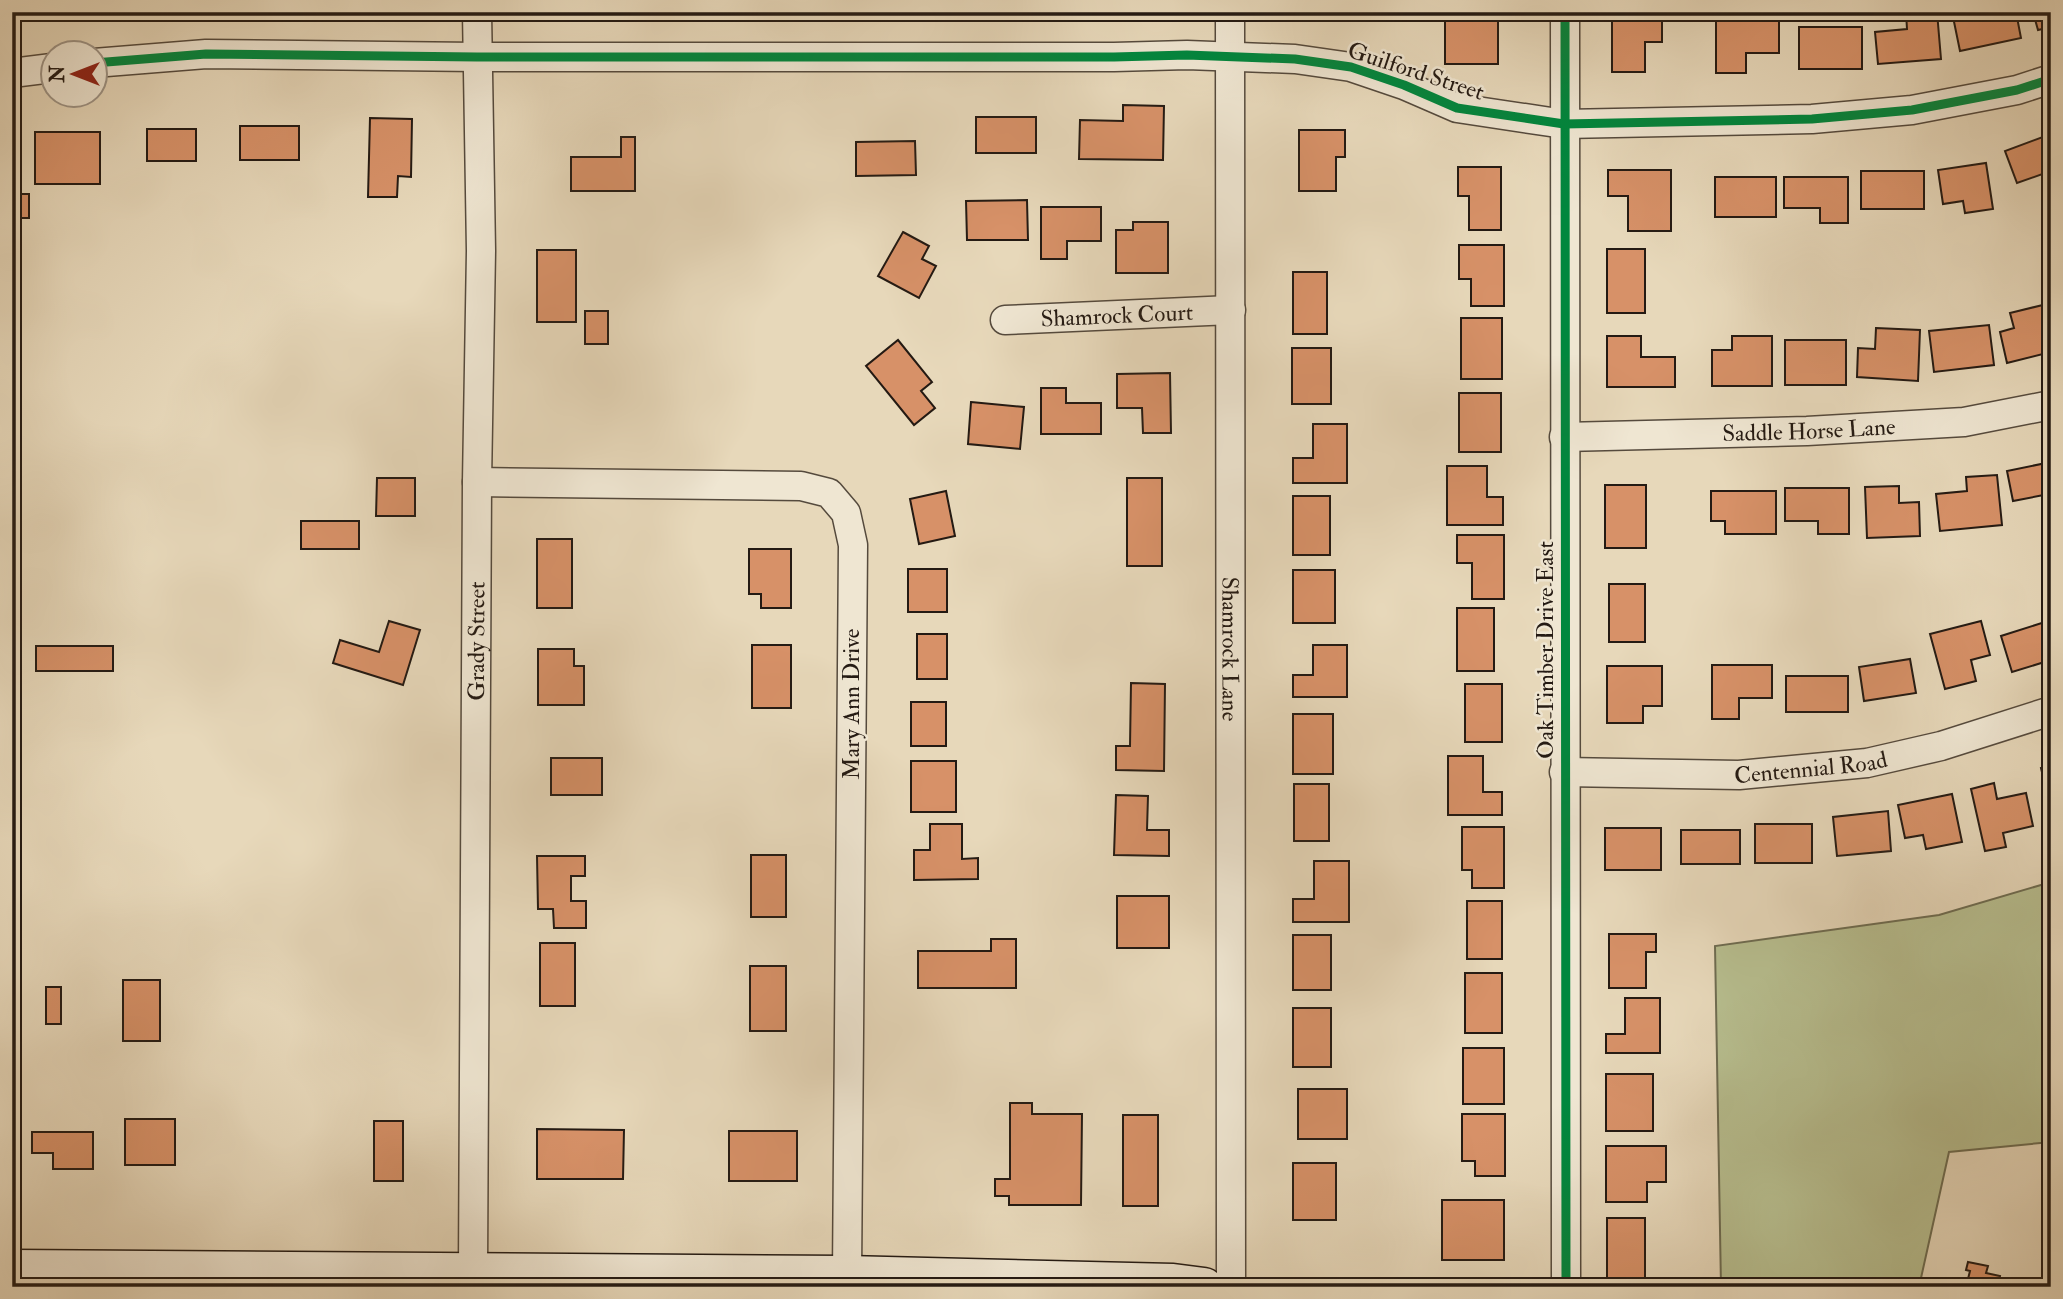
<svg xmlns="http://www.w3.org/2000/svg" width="2063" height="1299" viewBox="0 0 2063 1299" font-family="'IM FELL Double Pica',serif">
  <rect width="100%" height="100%" fill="#e7d8ba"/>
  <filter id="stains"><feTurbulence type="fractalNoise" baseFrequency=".00286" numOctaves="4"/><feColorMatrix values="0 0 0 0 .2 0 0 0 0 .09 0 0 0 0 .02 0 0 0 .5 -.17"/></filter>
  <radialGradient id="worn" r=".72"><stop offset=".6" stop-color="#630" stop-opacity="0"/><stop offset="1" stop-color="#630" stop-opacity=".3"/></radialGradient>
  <!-- green -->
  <polygon fill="#b7be8f" stroke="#6e6c51" stroke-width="2" points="2051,882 2051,1142 1949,1152 1919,1287 1721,1287 1715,946 1939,915"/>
  <!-- building -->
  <g fill="#d79168" stroke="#241a13" stroke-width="2">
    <rect x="142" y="12" width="49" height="4"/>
    <rect x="536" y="12" width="33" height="5"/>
    <rect x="1445" y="12" width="53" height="52"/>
    <polygon points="1737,12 1779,12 1779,53 1746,53 1746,73 1716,73 1716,18 1737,18"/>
    <polygon points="1906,12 1937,12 1941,59 1878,64 1875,32 1907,29"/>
    <polygon points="1952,12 2016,12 2021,38 1960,51"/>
    <polygon points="2033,12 2051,12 2051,27 2038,30"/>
    <polygon points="1612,16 1662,16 1662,42 1645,42 1645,72 1612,72"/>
    <rect x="1799" y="27" width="63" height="42"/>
    <polygon points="1123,105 1164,106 1163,160 1079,159 1080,120 1123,121"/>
    <rect x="976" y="117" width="60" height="36"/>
    <polygon points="370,118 412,119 411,177 398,176 397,197 368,197"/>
    <rect x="240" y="126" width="59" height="34"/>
    <rect x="147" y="129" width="49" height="32"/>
    <polygon points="1299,130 1345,130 1345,157 1336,157 1336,191 1299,191"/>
    <rect x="35" y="132" width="65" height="52"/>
    <polygon points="2051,134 2051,171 2017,183 2005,151"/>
    <polygon points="621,137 635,137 635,191 571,191 571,157 621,157"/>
    <polygon points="915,141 916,175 856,176 856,142"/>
    <polygon points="1986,163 1993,209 1965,213 1963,201 1943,204 1938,170"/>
    <polygon points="1458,167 1501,167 1501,230 1469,230 1469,196 1458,196"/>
    <polygon points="1608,170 1671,170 1671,231 1628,231 1628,196 1608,196"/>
    <rect x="1861" y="171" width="63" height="38"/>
    <rect x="1715" y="177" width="61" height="40"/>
    <polygon points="1784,177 1848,177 1848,223 1820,223 1820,208 1784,208"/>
    <rect x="12" y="194" width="17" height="24"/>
    <polygon points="1027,200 1028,240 967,240 966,201"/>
    <polygon points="1041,207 1101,207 1101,241 1067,241 1067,259 1041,259"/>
    <polygon points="1133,222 1168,222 1168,273 1116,273 1116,230 1133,230"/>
    <polygon points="903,232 929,246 922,259 936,266 919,298 878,276"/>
    <polygon points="1459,245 1504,245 1504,306 1471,306 1471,279 1459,279"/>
    <rect x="1607" y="249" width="38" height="64"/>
    <rect x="537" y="250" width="39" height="72"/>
    <rect x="1293" y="272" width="34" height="62"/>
    <polygon points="2051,303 2051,352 2007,363 2000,332 2014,328 2010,313"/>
    <rect x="585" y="311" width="23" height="33"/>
    <rect x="1461" y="318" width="41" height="61"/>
    <polygon points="1989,325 1994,365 1934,372 1929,331"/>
    <polygon points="1876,328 1920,330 1918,381 1857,377 1858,348 1875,349"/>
    <polygon points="1607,336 1641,336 1641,357 1675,357 1675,387 1607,387"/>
    <polygon points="1732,336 1772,336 1772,386 1712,386 1712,350 1732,350"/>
    <polygon points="898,340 932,382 921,391 935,408 914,425 866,366"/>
    <rect x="1785" y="340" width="61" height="45"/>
    <rect x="1292" y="348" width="39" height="56"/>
    <polygon points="1170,373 1171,433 1143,433 1142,408 1117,408 1117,374"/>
    <polygon points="1041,388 1066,388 1066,403 1101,403 1101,434 1041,434"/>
    <rect x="1459" y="393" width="42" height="59"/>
    <polygon points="971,402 1024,407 1020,449 968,444"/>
    <polygon points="1313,424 1347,424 1347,483 1293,483 1293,458 1313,458"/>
    <polygon points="2051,462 2051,505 2049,494 2013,501 2007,471"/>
    <polygon points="1447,466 1487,466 1487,497 1503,497 1503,525 1447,525"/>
    <polygon points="1997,475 2002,525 1940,531 1936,494 1967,491 1966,477"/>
    <polygon points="377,478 415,478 415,516 376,516"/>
    <rect x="1127" y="478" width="35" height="88"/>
    <rect x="1605" y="485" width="41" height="63"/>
    <polygon points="1899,486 1899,503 1919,502 1920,536 1867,538 1865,487"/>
    <polygon points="1785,488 1849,488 1849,534 1818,534 1818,521 1785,521"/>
    <polygon points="946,491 955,536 919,544 910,499"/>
    <polygon points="1711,491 1776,491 1776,534 1725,534 1725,521 1711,521"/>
    <rect x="1293" y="496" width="37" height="59"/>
    <rect x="301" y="521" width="58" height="28"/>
    <polygon points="1457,535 1504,535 1504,599 1472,599 1472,563 1457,563"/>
    <rect x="537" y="539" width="35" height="69"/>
    <polygon points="749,549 791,549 791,608 761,608 761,594 749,594"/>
    <rect x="908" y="569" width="39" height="43"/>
    <rect x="1293" y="570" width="42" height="53"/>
    <rect x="1609" y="584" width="36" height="58"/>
    <rect x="1457" y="608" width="37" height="63"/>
    <polygon points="2051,620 2051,660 2012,672 2001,636"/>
    <polygon points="389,621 420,630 403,685 333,663 340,640 379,652"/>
    <polygon points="1981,621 1990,655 1971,660 1976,681 1945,689 1930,634"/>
    <rect x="917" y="634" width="30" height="45"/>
    <rect x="752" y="645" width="39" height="63"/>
    <polygon points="1313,645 1347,645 1347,697 1293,697 1293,675 1313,675"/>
    <rect x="36" y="646" width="77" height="25"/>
    <polygon points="538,649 574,649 574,666 584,666 584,705 538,705"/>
    <polygon points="1910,659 1916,693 1864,701 1859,667"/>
    <polygon points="1712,665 1772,665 1772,698 1739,698 1739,719 1712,719"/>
    <polygon points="1607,666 1662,666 1662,706 1643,706 1643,723 1607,723"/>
    <rect x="1786" y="676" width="62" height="36"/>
    <polygon points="1131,683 1165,684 1164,771 1116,770 1116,746 1130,746"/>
    <rect x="1465" y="684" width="37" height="58"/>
    <rect x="911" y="702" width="35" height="44"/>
    <rect x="1293" y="714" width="40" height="60"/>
    <polygon points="1448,756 1483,756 1483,792 1502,792 1502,815 1448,815"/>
    <rect x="551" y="758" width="51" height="37"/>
    <rect x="911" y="761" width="45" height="51"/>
    <polygon points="2051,766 2051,806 2050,806 2041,768"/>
    <polygon points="1994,783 1997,799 2026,793 2033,826 2003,833 2006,847 1985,851 1971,789"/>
    <rect x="1294" y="784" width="35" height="57"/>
    <polygon points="1952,794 1962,842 1926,849 1923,835 1905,838 1898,805"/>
    <polygon points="1116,795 1148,796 1147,830 1169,830 1169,856 1114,855"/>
    <polygon points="1888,811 1891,851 1837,856 1833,817"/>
    <polygon points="930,824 962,824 962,859 978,858 978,879 914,880 914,850 930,850"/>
    <rect x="1755" y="824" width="57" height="39"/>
    <polygon points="1462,827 1504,827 1504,888 1472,888 1472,870 1462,870"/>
    <rect x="1605" y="828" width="56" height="42"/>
    <rect x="1681" y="830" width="59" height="34"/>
    <rect x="751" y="855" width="35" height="62"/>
    <polygon points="537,856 585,856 585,876 571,876 571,901 586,901 586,928 554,928 553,909 538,909"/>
    <polygon points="1314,861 1349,861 1349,922 1293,922 1293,899 1314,899"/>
    <rect x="1117" y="896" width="52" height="52"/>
    <rect x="1467" y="901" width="35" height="58"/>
    <polygon points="1609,934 1656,934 1656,952 1646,952 1646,988 1609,988"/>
    <rect x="1293" y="935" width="38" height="55"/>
    <polygon points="991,939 1016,939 1016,988 918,988 918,951 991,951"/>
    <rect x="540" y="943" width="35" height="63"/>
    <rect x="750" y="966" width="36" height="65"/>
    <rect x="1465" y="973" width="37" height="60"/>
    <rect x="123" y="980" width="37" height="61"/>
    <rect x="46" y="987" width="15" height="37"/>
    <polygon points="1625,998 1660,998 1660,1053 1606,1053 1606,1034 1625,1034"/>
    <rect x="1293" y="1008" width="38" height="59"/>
    <rect x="1463" y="1048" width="41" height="56"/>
    <rect x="1606" y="1074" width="47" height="57"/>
    <rect x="1298" y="1089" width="49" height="50"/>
    <polygon points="1010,1103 1032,1103 1032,1114 1082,1114 1081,1205 1009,1205 1009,1196 995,1196 995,1179 1010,1179"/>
    <polygon points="1462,1114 1505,1114 1505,1176 1475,1176 1475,1161 1462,1161"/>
    <rect x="1123" y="1115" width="35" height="91"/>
    <rect x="125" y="1119" width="50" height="46"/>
    <rect x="374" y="1121" width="29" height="60"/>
    <polygon points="537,1129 624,1130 623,1179 537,1179"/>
    <rect x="729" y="1131" width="68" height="50"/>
    <polygon points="32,1132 93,1132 93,1169 53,1169 53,1153 32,1153"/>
    <polygon points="1606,1146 1666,1146 1666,1182 1647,1182 1647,1202 1606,1202"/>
    <rect x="1293" y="1163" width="43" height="57"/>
    <rect x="1442" y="1200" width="62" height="60"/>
    <rect x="1607" y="1218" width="38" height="61"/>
    <polygon points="1968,1262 1988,1266 1986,1273 2000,1276 1998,1287 1966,1287 1970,1271 1966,1270"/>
  </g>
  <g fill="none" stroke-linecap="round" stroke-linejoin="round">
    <defs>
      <g id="street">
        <path id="s1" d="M1230,12l1,1275"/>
        <polyline points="1565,12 1566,1287"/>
        <polyline points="94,63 206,54 477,57 1114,57 1187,55 1295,59 1351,67 1404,85 1457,108 1564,124 1812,119 1912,110 2017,90 2051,79"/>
        <polyline points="12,73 52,68"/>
        <path id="s2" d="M1005,320l226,-10"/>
        <path id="s3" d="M1564,437l243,-6 157,-9 87,-17"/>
        <polyline points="477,482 801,486 829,493 846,513 853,545 847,1275"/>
        <path id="s4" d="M1564,772l175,3 128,-12 74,-17 110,-35"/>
        <path id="s5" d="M473,1271l4,-789 4,-231 -4,-239"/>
      </g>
      <polyline id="secondary" points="12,1269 847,1275 1173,1283 1204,1287"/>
    </defs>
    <!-- street casing -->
    <use href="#street" stroke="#554a3d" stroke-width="31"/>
    <!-- secondary casing -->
    <use href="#secondary" stroke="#241a13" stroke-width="41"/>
    <!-- street -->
    <use href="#street" stroke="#efe6d2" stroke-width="28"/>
    <!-- secondary -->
    <use href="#secondary" stroke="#efe6d2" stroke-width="38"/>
    <defs>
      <g id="cycleway">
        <polyline points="1565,12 1566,1287"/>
        <polyline points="94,63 206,54 477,57 1114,57 1187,55 1295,59 1351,67 1404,85 1457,108 1564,124 1812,119 1912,110 2017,90 2051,79"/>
      </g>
    </defs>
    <!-- cycleway casing -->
    <use href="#cycleway" stroke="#efe6d2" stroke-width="13"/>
    <!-- cycleway -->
    <use href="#cycleway" stroke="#00873e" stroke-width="9"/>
  </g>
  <g text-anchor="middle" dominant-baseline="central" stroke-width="5" stroke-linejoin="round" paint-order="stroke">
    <!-- street labels -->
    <g font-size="23" fill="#241a13" stroke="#efe6d2">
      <text transform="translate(1416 71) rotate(18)">Guilford Street</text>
      <text stroke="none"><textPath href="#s2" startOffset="112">Shamrock Court</textPath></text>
      <text stroke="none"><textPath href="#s3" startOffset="245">Saddle Horse Lane</textPath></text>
      <text stroke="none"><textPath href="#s5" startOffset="630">Grady Street</textPath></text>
      <text stroke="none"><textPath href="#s1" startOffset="637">Shamrock Lane</textPath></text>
      <text transform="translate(1545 650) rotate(-90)">Oak Timber Drive East</text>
      <text transform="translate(851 704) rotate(-90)">Mary Ann Drive</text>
      <text stroke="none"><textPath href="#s4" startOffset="247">Centennial Road</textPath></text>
    </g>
  </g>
  <!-- margin -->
  <rect width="2063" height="1299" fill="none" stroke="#e7d8ba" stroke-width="42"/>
  <rect x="14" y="14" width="2035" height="1271" fill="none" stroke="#241a13" stroke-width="3.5"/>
  <rect x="21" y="21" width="2021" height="1257" fill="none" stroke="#241a13" stroke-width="2"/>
  <!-- north arrow -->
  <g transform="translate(74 74) rotate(270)"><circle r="33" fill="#efe6d2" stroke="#9e9486" stroke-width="2"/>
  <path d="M0-5L12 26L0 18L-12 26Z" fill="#8f2418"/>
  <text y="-10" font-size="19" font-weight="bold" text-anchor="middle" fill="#241a13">N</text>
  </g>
  <rect width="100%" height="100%" filter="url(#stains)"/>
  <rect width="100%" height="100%" fill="url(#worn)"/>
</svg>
